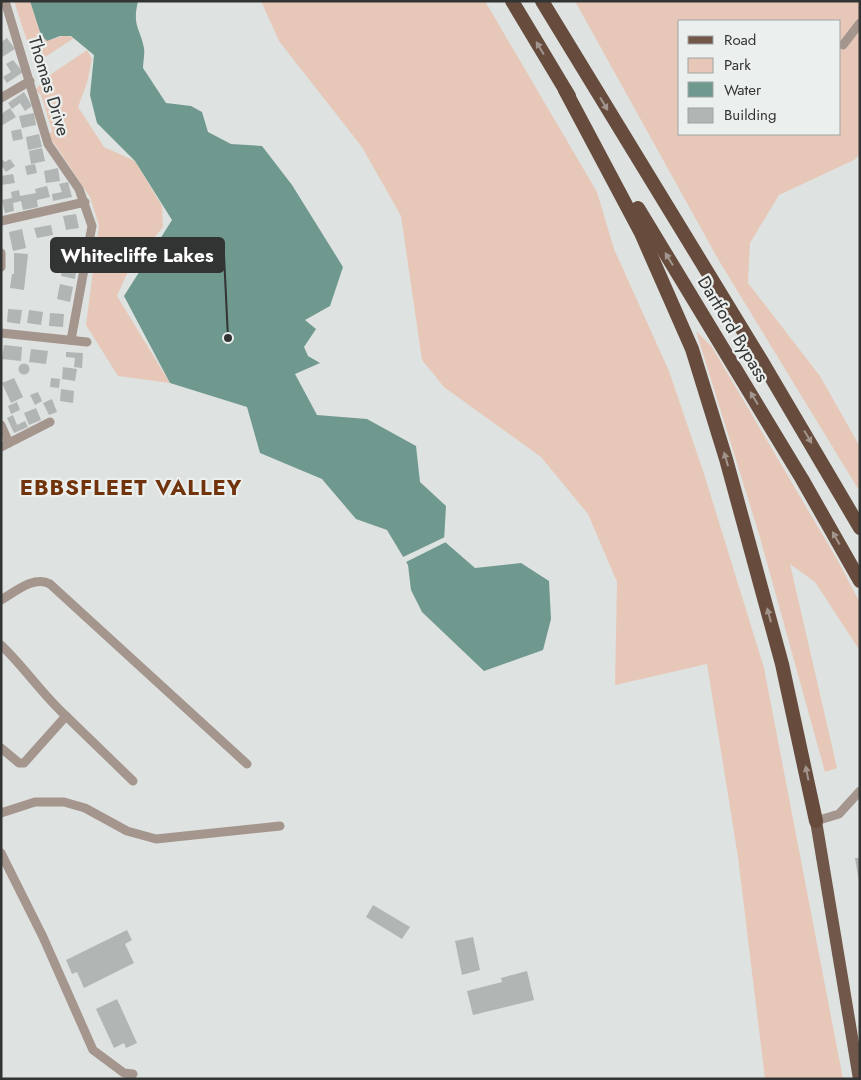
<svg xmlns="http://www.w3.org/2000/svg" width="861" height="1080" viewBox="0 0 861 1080" font-family="Jost,sans-serif">
  <rect width="100%" height="100%" fill="#dee2e1"/>
  <!-- green -->
  <g fill="#e7c8b8" fill-rule="evenodd">
    <polygon points="14,1 30,1 41,35 47,41 65,35 74,38 39,61 27,41"/>
    <polygon points="261,1 485,1 597,192 614,249 669,371 705,477 764,668 843,1079 765,1079 738,857 707,664 615,685 617,582 588,514 541,457 444,387 422,360 401,216 362,147 279,41"/>
    <path d="M575,1h285v153l-6,6 -75,35 -29,48 -2,40 72,93 40,71v45l-142,-233zM680,21h160v113h-160z"/>
    <polygon points="87,50 92,59 87,83 78,107 104,147 135,161 162,206 163,227 130,267 117,296 170,383 118,376 86,325 99,225 90,197 54,143 50,141 49,134 52,131 41,95 36,90 44,79"/>
    <polygon points="696,331 712,347 838,561 860,603 860,651 815,582 790,564 837,768 825,772 759,534"/>
  </g>
  <!-- water -->
  <path fill="#6f988e" d="M30,1h108c-6,26 2,26 6,47 1,6 -1,14 -1,20l23,35 25,3 11,6 6,20 23,12 31,2 30,39 51,82 -13,39 -25,14 11,9 -12,18 4,9 12,7 -25,11 22,41 50,4 49,27 4,36 26,24 -2,35 31,27 46,-5 28,18 2,38 -8,31 -59,21 -62,-59 -11,-22 -3,-25 -21,-35 -31,-11 -34,-40 -62,-26 -13,-46 -77,-24 -46,-87 48,-76 -37,-59 -38,-38 -7,-28 4,-40 -23,-19h-11l-13,5 -6,-6z"/>
  <!-- pier -->
  <polygon fill="#dee2e1" points="447,536 448,541 404,563 401,558"/>
  <!-- building -->
  <g fill="#b1b5b4">
    <polygon points="7,38 15,49 2,57 1,42"/>
    <polygon points="13,60 23,72 7,83 3,77 11,72 6,64"/>
    <polygon points="24,92 32,106 25,111 20,103 12,109 8,103"/>
    <polygon points="10,108 16,117 1,126 1,114"/>
    <polygon points="34,113 36,125 22,128 19,116"/>
    <polygon points="21,129 23,139 13,141 11,131"/>
    <polygon points="39,134 42,147 28,150 26,137"/>
    <polygon points="42,148 45,161 31,164 29,151"/>
    <polygon points="1,158 5,162 10,159 15,166 6,172 1,165"/>
    <polygon points="35,164 37,173 27,175 25,166"/>
    <polygon points="58,168 60,181 46,183 44,171"/>
    <polygon points="13,174 15,183 1,185 1,176"/>
    <polygon points="68,182 72,197 53,201 52,194 62,192 59,184"/>
    <polygon points="47,186 50,197 37,200 38,207 23,210 21,201 13,203 14,211 5,213 2,200 12,198 11,192 19,190 20,196 36,193 35,189"/>
    <polygon points="76,214 79,228 66,230 63,216"/>
    <polygon points="51,225 53,235 37,238 34,228"/>
    <polygon points="22,229 26,248 13,251 9,232"/>
    <polygon points="77,237 80,251 67,254 64,240"/>
    <polygon points="14,253 28,254 24,290 10,288 12,274 14,274"/>
    <polygon points="64,262 77,265 75,279 61,276"/>
    <polygon points="60,284 73,287 70,302 57,299"/>
    <polygon points="8,309 22,310 20,324 7,322"/>
    <polygon points="29,310 43,312 41,325 27,323"/>
    <polygon points="50,313 64,314 63,327 49,326"/>
    <polygon points="4,345 22,347 21,361 2,359"/>
    <polygon points="31,349 48,351 46,364 29,362"/>
    <polygon points="66,352 83,353 82,368 74,367 75,358 66,357"/>
    <circle cx="24" cy="369" r="5.5"/>
    <polygon points="63,367 77,369 75,381 62,379"/>
    <polygon points="14,378 23,397 11,403 2,383"/>
    <polygon points="51,378 60,379 59,388 50,387"/>
    <polygon points="61,389 74,391 73,403 60,401"/>
    <polygon points="38,392 42,401 35,405 30,395"/>
    <polygon points="52,399 57,412 49,415 43,403"/>
    <polygon points="17,402 20,410 11,414 8,406"/>
    <polygon points="36,408 41,420 29,425 24,413"/>
    <polygon points="13,415 17,425 25,421 28,427 14,433 7,418"/>
    <polygon points="855,858 860,858 860,882 859,882"/>
    <polygon points="373,905 410,927 402,939 366,917"/>
    <polygon points="127,930 132,940 125,944 134,963 84,988 77,972 72,974 66,960"/>
    <polygon points="473,937 480,970 462,975 455,941"/>
    <polygon points="527,971 534,1000 473,1015 467,991 502,982 501,978"/>
    <polygon points="117,999 137,1043 126,1048 124,1043 114,1048 96,1009"/>
  </g>
  <g fill="none" stroke-linecap="round" stroke-linejoin="round">
    <!-- minor -->
    <g stroke="#a4958d" stroke-width="9">
      <polyline points="5,1 48,144 79,189 92,226 71,340"/>
      <polyline points="843,45 860,23"/>
      <polyline points="1,98 30,81"/>
      <polyline points="1,221 85,202"/>
      <polyline points="1,253 1,267"/>
      <polyline points="1,333 87,342"/>
      <polyline points="1,425 9,443"/>
      <polyline points="1,447 50,422"/>
      <path d="M1,600c14,-8 33,-25 49,-16l197,180"/>
      <path d="M1,645c24,23 41,49 65,71l-42,47h-5l-18,-15"/>
      <polyline points="66,716 133,781"/>
      <polyline points="1,813 35,802 64,802 85,808 127,831 156,839 280,826"/>
      <polyline points="816,821 839,814 860,791"/>
      <polyline points="1,853 43,937 93,1050 124,1073 133,1074"/>
    </g>
    <!-- primary -->
    <polyline stroke="#705749" stroke-width="12" points="816,821 859,1079"/>
    <!-- trunk -->
    <g stroke="#674c3d" stroke-width="14">
      <polyline points="512,1 569,96"/>
      <polyline points="542,1 761,360 860,528"/>
      <polyline points="565,90 641,233 692,349 726,459 782,664 816,821"/>
      <polyline points="638,208 802,479 860,581"/>
    </g>
  </g>
  <!-- one-way arrows -->
  <defs><path id="oneway-solid" d="M-6-.8H1V-3.2L6.5 0L1 3.2V.8H-6Z" transform="scale(1.25)"/></defs>
  <g fill="#a2958d">
    <use href="#oneway-solid" transform="translate(540 48) rotate(-121)"/>
    <use href="#oneway-solid" transform="translate(604 104) rotate(59)"/>
    <use href="#oneway-solid" transform="translate(669 259) rotate(-122)"/>
    <use href="#oneway-solid" transform="translate(754 398) rotate(-121)"/>
    <use href="#oneway-solid" transform="translate(808 437) rotate(59)"/>
    <use href="#oneway-solid" transform="translate(726 459) rotate(-106)"/>
    <use href="#oneway-solid" transform="translate(836 538) rotate(-119)"/>
    <use href="#oneway-solid" transform="translate(769 615) rotate(-105)"/>
    <use href="#oneway-solid" transform="translate(807 773) rotate(-101)"/>
  </g>
  <g text-anchor="middle" dominant-baseline="central" stroke-width="4.5" stroke-linejoin="round" paint-order="stroke">
    <!-- street labels -->
    <g font-size="18" fill="#323333" stroke="#ebefee">
      <text transform="translate(49 86) rotate(73)">Thomas Drive</text>
      <text transform="translate(733 329) rotate(59)">Dartford Bypass</text>
    </g>
    <!-- district labels -->
    <g font-size="22" font-weight="bold" letter-spacing="1" fill="#71330b" stroke="#ebefee">
      <text x="131" y="487">EBBSFLEET VALLEY</text>
    </g>
  </g>
  <!-- callouts -->
  <path fill="none" stroke="#323333" stroke-width="2" d="M228 338L224 255"/>
  <circle fill="#323333" stroke="#ebefee" stroke-width="2" cx="228" cy="338" r="5"/>
  <rect fill="#323333" stroke="#323333" stroke-width="2" x="51" y="238" width="173" height="34" rx="5"/>
  <g font-size="19" text-anchor="middle" font-weight="bold" fill="#fff">
    <text x="137" y="262">Whitecliffe Lakes</text>
  </g>
  <!-- border -->
  <rect width="861" height="1080" fill="none" stroke="#323333" stroke-width="5"/>
  <!-- legend -->
  <rect x="678" y="20" width="162" height="115" fill="#ebefee" stroke="#a1a4a3"/>
  <rect x="688" y="36" width="25" height="8" fill="#705749" stroke="#a1a4a3"/>
  <text x="724" y="45" font-size="15" fill="#323333">Road</text>
  <rect x="688" y="58" width="25" height="15" fill="#e7c8b8" stroke="#a1a4a3"/>
  <text x="724" y="70" font-size="15" fill="#323333">Park</text>
  <rect x="688" y="82" width="25" height="15" fill="#6f988e" stroke="#a1a4a3"/>
  <text x="724" y="95" font-size="15" fill="#323333">Water</text>
  <rect x="688" y="108" width="25" height="15" fill="#b1b5b4" stroke="#a1a4a3"/>
  <text x="724" y="120" font-size="15" fill="#323333">Building</text>
</svg>
